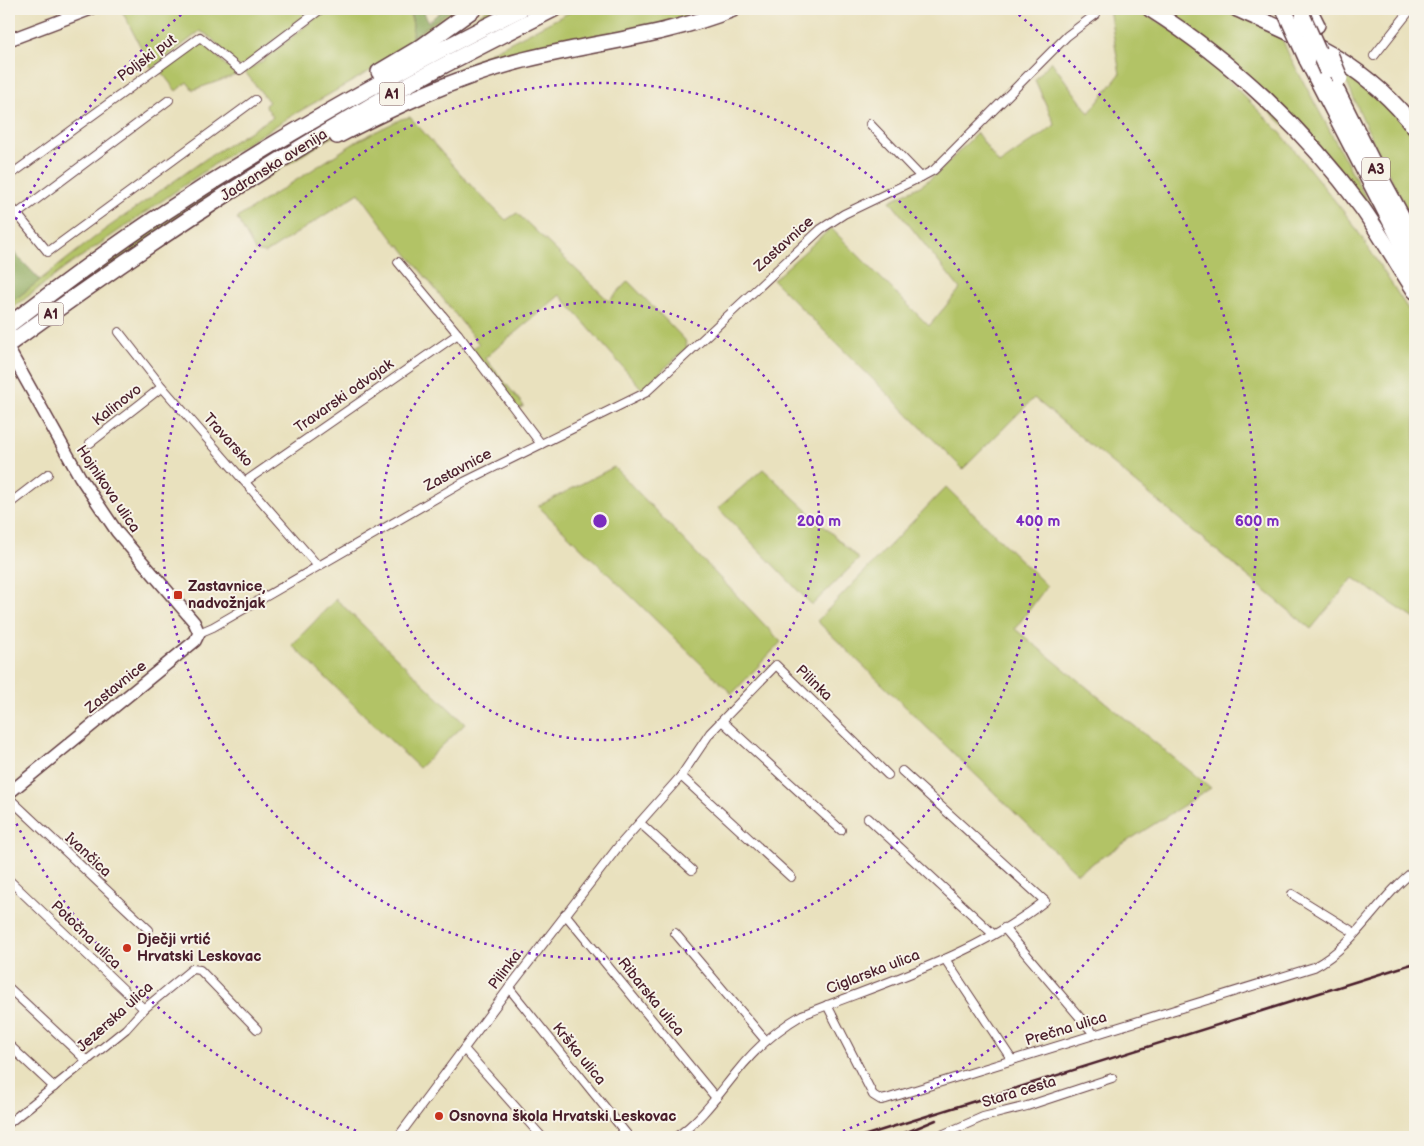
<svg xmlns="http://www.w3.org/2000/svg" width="1424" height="1146" viewBox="0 0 1424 1146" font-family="'Balsamiq Sans',sans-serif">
  <rect width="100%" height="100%" fill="#f7f3e8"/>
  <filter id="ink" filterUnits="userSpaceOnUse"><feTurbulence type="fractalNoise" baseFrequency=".02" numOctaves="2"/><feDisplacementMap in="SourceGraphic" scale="10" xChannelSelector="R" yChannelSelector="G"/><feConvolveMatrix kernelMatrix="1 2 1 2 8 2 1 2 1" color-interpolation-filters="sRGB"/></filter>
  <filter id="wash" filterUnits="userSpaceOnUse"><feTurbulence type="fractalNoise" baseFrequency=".0096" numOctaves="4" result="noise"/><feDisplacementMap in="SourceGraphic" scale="20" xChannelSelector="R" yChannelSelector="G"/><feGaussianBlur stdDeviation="1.12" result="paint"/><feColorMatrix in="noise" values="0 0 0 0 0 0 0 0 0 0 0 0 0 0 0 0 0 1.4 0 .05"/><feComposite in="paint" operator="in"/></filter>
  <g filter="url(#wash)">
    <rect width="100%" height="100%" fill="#e9e1be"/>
    <!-- green -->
    <g fill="#b2c366" stroke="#7e7148">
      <path d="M121,9h194l-74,58c-16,-9 -24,-29 -41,-36l-48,38z"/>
      <polygon points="327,9 408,9 413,24 412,37 452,9 468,9 421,42 293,115 225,157 65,268 9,311 9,304 103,231 207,158 273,117 265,105 269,102 245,72 261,62"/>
      <polygon points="487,9 501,9 472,24 471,22"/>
      <path d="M534,9h9l-22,10 -512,319v-5c91,-68 184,-133 282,-192 79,-47 161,-90 243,-132z"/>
      <polygon points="576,9 710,9 658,25 548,47 448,74"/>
      <polygon points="1109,9 1136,9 1166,26 1195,47 1280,132 1351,221 1415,320 1415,619 1353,578 1311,629 1034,398 963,469 773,280 831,228 929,326 960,289 890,201 922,185 939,172 977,133 999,164 1055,125 1035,80 1051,61 1089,113 1120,74"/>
      <polygon points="1158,9 1227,9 1279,31 1289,55 1387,237 1348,184"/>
      <polygon points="200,40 236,75 193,90 187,82 176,91 160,70"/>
      <polygon points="1338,63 1361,79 1415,135 1415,227 1375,146"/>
      <polygon points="410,117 475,190 506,220 517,213 609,301 628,281 685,340 687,348 642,389 560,295 485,358 524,406 518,409 472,349 479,344 400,245 398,246 359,193 266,253 255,251 237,218 359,140 401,119"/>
      <polygon points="614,467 781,642 732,694 538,506"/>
      <polygon points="763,469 859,559 812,605 718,508"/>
      <polygon points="946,487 1047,586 1015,629 1211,788 1077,873 817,621"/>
      <polygon points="336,599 465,724 419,768 292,645"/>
    </g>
    <!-- forest -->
    <g fill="#8da95b" stroke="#6c6443">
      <polygon points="410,9 427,9 424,12 428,22 444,9 452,9 412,37 413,24"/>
      <polygon points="9,247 40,280 9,304"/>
    </g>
  </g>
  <g filter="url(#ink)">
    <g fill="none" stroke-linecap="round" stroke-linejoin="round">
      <defs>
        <g id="minor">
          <polyline points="1374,56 1411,9"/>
          <polyline points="870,124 921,177 934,170 1067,36 1096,14"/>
          <polyline points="9,176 200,37 240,70 321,9"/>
          <polyline points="9,204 48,252 255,100"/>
          <polyline points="17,214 169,100"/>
          <polyline points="398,262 458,334 541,444"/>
          <polyline points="119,332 162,387 318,566"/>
          <polyline points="90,443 162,387"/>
          <polyline points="246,481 458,334"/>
          <polyline points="9,504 48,474"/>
          <polyline points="199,633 213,627 464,482 645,393 821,229 844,214 921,177"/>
          <polyline points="722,721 841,830"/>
          <polyline points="681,776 791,877"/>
          <polyline points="9,798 149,930"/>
          <polyline points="868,818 993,934"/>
          <polyline points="640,823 692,870"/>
          <polyline points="9,880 144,1009"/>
          <polyline points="1292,894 1355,933"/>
          <polyline points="565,914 716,1098"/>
          <polyline points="1004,928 1094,1034"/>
          <polyline points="675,933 766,1041"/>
          <polyline points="945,959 1012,1060"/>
          <polyline points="9,988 87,1061"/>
          <polyline points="509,988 629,1137"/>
          <path d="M827,1005l46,90 8,5 5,-1 428,-132c42,-22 64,-69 101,-97"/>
          <polyline points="9,1045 54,1087"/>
          <polyline points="464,1049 542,1137"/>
          <polyline points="9,1123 126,1029 144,1009 192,969 200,970 257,1029"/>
          <polyline points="398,1137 509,988 618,847 681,776 710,733 776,665 888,775"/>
          <path d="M676,1137c24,-16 42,-42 60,-64 19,-24 40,-43 66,-58 83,-33 173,-59 243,-114l-143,-130"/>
          <polyline points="937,1137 983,1117 1027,1106 1112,1078"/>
        </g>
        <g id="secondary">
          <polyline points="9,40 91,9"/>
          <polyline points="9,350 80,477 117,532 194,622 199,633 195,641 9,793"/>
        </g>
        <g id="motorway">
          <path d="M1150,9c81,51 155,121 212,199 19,27 35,56 53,83"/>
          <path d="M1237,9c70,31 130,56 178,119"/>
          <polyline points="1309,9 1317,25"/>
          <polyline points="1307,60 1415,269"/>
          <polyline points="1327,71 1373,163 1415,241"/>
          <polyline points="379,72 421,47 474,9"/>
          <path d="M337,136c58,-30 116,-57 179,-74 72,-19 148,-25 217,-53"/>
          <path d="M9,325c47,-36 95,-72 144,-105 118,-78 241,-148 368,-211"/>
          <path d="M9,344c110,-80 223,-157 341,-226 66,-40 135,-74 204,-109"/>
        </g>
      </defs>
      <!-- minor casing -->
      <use href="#minor" stroke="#623c41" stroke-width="10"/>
      <!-- secondary casing -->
      <use href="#secondary" stroke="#623c41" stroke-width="14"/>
      <!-- motorway casing -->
      <use href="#motorway" stroke="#623c41" stroke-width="18"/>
      <!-- minor -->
      <use href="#minor" stroke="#fff" stroke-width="8"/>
      <!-- secondary -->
      <use href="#secondary" stroke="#fff" stroke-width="11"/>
      <!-- motorway -->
      <use href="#motorway" stroke="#fff" stroke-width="15"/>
      <!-- rail -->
      <g stroke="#4a1f2b" stroke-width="2.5">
        <polyline points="860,1137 1415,963"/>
        <polyline points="895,1137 936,1120"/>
      </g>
      <defs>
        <g id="motorway-bridge">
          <polyline points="1284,9 1307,60"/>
          <polyline points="1303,17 1327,71"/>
          <polyline points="1330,54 1340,78"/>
        </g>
      </defs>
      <!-- motorway-bridge casing -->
      <use href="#motorway-bridge" stroke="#623c41" stroke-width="18" stroke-linecap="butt"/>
      <!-- motorway-bridge -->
      <use href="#motorway-bridge" stroke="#fff" stroke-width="15"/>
    </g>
  </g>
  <!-- distance rings -->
  <g fill="none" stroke="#7b2cbf" stroke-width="2.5" stroke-dasharray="2.5 5">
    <circle cx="600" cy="521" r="219"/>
    <circle cx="600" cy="521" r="438"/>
    <path d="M370 1136A657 657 0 0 1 9 809M9 233A657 657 0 0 1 187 10M1013 10A657 657 0 0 1 830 1136"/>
  </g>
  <!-- markers -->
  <g fill="#c8321e" stroke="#f7f3e8" stroke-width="2">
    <rect x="173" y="590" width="10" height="10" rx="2.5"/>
    <circle cx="127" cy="948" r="5"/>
    <circle cx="439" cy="1116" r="5"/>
  </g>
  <g text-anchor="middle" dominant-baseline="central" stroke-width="4" stroke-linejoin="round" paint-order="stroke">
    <!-- shield labels -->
    <g fill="#f7f3e8" stroke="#7e5f64" stroke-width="1">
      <rect x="379.5" y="82.5" width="25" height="23" rx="4"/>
      <rect x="1362" y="157.5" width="28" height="23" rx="4"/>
      <rect x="38.5" y="302.5" width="25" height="23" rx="4"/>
    </g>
    <g font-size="14" font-weight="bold" fill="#4a1f2b">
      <text x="392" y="94">A1</text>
      <text x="1376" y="169">A3</text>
      <text x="51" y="314">A1</text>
    </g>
    <!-- street labels -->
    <g font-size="15" fill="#4a1f2b" stroke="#f7f3e8">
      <text transform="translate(147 58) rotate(-36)">Poljski put</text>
      <text transform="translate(274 165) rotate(-32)">Jadranska avenija</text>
      <text transform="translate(784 244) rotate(-42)">Zastavnice</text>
      <text transform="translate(344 396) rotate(-35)">Travarski odvojak</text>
      <text transform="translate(117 405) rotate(-38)">Kalinovo</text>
      <text transform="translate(228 440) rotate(48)">Travarsko</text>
      <text transform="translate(458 470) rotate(-28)">Zastavnice</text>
      <text transform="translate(108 489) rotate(56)">Hojnikova ulica</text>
      <text transform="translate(814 683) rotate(44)">Pilinka</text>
      <text transform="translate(116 687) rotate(-39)">Zastavnice</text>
      <text transform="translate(88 855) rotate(43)">Ivančica</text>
      <text transform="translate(86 935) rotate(44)">Potočna ulica</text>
      <text transform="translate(505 970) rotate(-53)">Pilinka</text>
      <text transform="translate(873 972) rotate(-21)">Ciglarska ulica</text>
      <text transform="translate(651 997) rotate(51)">Ribarska ulica</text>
      <text transform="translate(115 1017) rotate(-42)">Jezerska ulica</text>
      <text transform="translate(1066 1029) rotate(-17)">Prečna ulica</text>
      <text transform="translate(579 1054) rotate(51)">Krška ulica</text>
      <text transform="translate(1019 1092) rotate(-17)">Stara cesta</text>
    </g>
    <!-- poi labels -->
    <g font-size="15" font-weight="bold" fill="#4a1f2b" stroke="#f7f3e8" text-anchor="start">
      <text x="188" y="586">Zastavnice,<tspan x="188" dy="17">nadvožnjak</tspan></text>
      <text x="137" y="939">Dječji vrtić<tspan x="137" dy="17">Hrvatski Leskovac</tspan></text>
      <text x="449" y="1116">Osnovna škola Hrvatski Leskovac</text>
    </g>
  </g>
  <circle cx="600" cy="521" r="8" fill="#7b2cbf" stroke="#f7f3e8" stroke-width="2.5"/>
  <g font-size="15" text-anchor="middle" font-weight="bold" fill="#7b2cbf" stroke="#f7f3e8" stroke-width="4" stroke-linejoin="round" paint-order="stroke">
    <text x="819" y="526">200 m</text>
    <text x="1038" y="526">400 m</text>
    <text x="1257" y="526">600 m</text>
  </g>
  <!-- margin -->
  <rect width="1424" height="1146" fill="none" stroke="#f7f3e8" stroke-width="30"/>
</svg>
